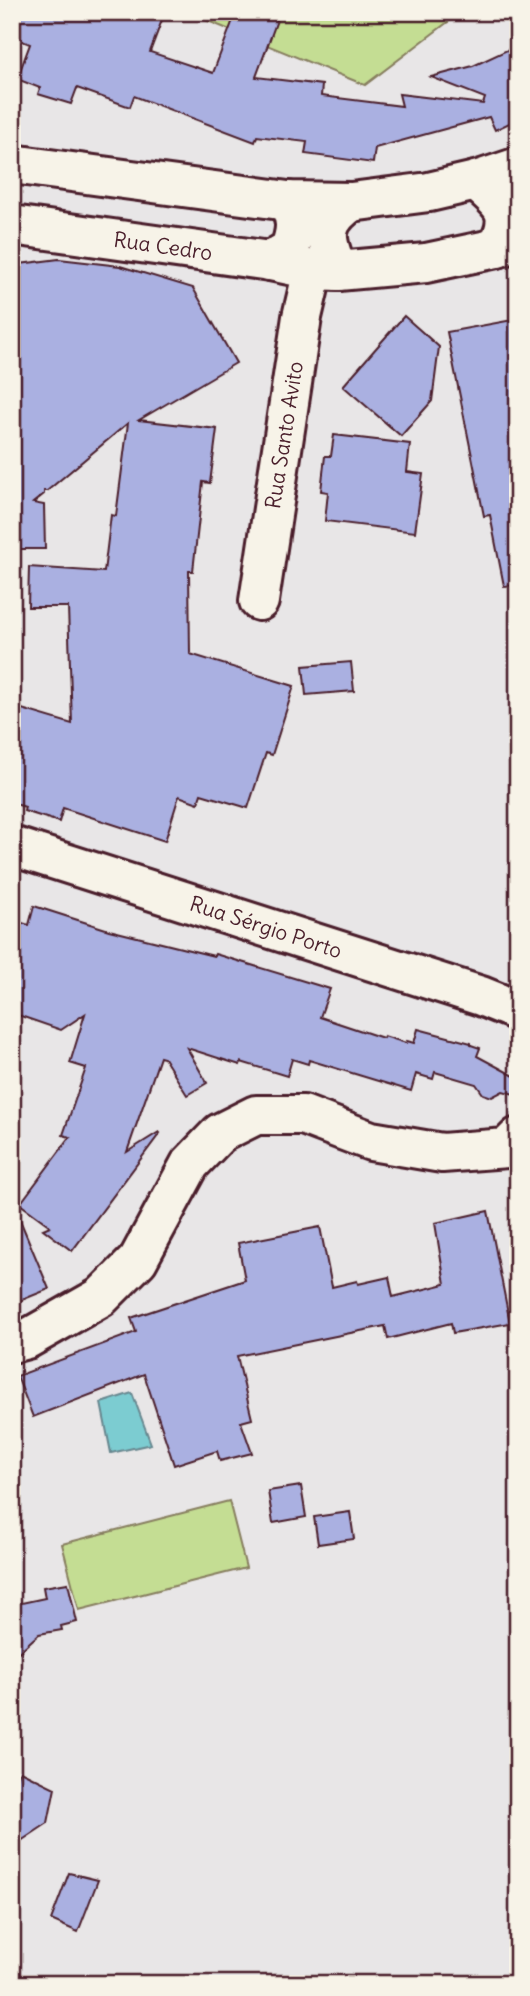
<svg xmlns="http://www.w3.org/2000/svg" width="530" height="1996" viewBox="0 0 530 1996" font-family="Delius,sans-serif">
  <rect width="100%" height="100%" fill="#e8e6e7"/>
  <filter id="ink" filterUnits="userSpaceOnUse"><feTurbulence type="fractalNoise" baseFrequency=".0143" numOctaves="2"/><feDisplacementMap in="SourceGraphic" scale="14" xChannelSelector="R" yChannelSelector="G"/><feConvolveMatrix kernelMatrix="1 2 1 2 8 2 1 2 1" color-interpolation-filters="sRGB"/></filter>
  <g filter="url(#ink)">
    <!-- green -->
    <g fill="#c4dd93" stroke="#877e5f" stroke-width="2">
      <polygon points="186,12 461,12 365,85"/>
      <polygon points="229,1501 246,1568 79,1610 62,1544"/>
    </g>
    <!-- water -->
    <polygon fill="#7bccd1" stroke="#67878f" stroke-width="2" points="132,1393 151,1444 111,1453 101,1403"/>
    <!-- building -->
    <g fill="#aab0e1" stroke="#4a1f2b" stroke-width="2">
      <polygon points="21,12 165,12 150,52 213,73 236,12 280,12 256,77 322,85 321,96 402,106 399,94 483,104 485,98 431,77 473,66 518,45 518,119 495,130 489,117 375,148 373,163 305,154 307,142 257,136 255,142 134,96 130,107 77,88 71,104 38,94 40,88 17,79 30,44 12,37"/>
      <polygon points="59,259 120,266 193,288 236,363 139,420 217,429 210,483 203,482 193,571 189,571 190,654 294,686 272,755 266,753 248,808 201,794 198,803 179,796 165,841 63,808 59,822 24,811 25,807 12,803 12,706 72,724 68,607 28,607 29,567 104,572 111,515 116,516 128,423 47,491 44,491 44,494 33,503 44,505 45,549 12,549 12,265"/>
      <polygon points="404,316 439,347 432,401 401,436 343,386"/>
      <polygon points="518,319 518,585 504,586 490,515 484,516 447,332"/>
      <polygon points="334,435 410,444 407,472 423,474 415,532 325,521 328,492 321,491 325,456 331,456"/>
      <polygon points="351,662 354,691 306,695 303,666"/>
      <polygon points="34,906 109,930 214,956 215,954 330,989 320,1017 383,1038 384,1036 406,1043 407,1041 414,1043 418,1029 471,1043 471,1045 480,1048 477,1056 518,1078 518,1095 503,1091 492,1097 483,1094 476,1084 435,1072 433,1079 416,1074 411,1091 309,1060 308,1064 292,1059 287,1076 241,1062 240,1065 187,1048 207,1083 187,1095 164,1058 160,1057 127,1152 159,1132 160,1133 72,1251 43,1229 50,1226 20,1204 70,1137 63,1135 86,1068 70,1063 85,1014 61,1030 12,1013 12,920 29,925"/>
      <polygon points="12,1201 49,1289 12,1304"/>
      <polygon points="488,1211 510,1323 453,1333 451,1323 388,1339 385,1326 237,1356 252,1419 241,1422 252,1453 220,1461 217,1451 174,1465 144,1374 33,1417 17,1376 136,1332 131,1318 245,1280 238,1243 320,1227 332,1287 357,1281 358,1284 389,1277 393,1297 445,1284 435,1223"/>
      <polygon points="301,1486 306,1517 273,1523 268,1491"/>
      <polygon points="350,1512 354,1539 318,1544 314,1517"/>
      <polygon points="68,1583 77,1622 61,1626 62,1630 39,1634 12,1658 12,1605 45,1598 43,1587"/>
      <polygon points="20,1771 55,1788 48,1823 12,1847 12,1793"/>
      <polygon points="69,1873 98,1880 78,1932 51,1920"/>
    </g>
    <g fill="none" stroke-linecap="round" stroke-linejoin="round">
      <defs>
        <g id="minor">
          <polyline points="259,601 302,317 313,270"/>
          <polyline points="12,846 481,996 518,1011"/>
          <polyline points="12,1343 27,1339 101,1297 138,1260 190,1164 220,1133 256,1115 303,1115 371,1141 442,1153 507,1148 518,1137"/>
        </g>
        <g id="tertiary">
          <polyline points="12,164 288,201 351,202 429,192 476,181 518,167"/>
          <path d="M476,181c27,24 39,31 21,67"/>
          <polyline points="12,225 270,261 313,270 338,271 426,263 497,248 518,241"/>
          <path d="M270,261l20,-12c7,-21 7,-28 -2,-48"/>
          <path d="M338,271c-13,-32 -18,-47 13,-69"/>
        </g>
      </defs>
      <!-- minor casing -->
      <use href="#minor" stroke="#4a1f2b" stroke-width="44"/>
      <!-- tertiary casing -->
      <use href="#tertiary" stroke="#4a1f2b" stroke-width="44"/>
      <!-- minor -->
      <use href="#minor" stroke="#f7f3e8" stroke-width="38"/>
      <!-- tertiary -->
      <use href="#tertiary" stroke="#f7f3e8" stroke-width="38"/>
    </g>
  </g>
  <g text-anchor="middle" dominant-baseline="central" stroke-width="5" stroke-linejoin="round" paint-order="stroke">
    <!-- street labels -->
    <g font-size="21" fill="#4a1f2b" stroke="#f7f3e8">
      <text transform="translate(163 246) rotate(8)">Rua Cedro</text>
      <text transform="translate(284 435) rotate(-81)">Rua Santo Avito</text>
      <text transform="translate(266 927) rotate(18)">Rua Sérgio Porto</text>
    </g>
  </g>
  <!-- margin -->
  <rect width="530" height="1996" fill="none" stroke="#f7f3e8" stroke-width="42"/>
  <rect x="21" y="21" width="488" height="1954" fill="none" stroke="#4a1f2b" stroke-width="2.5" filter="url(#ink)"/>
</svg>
